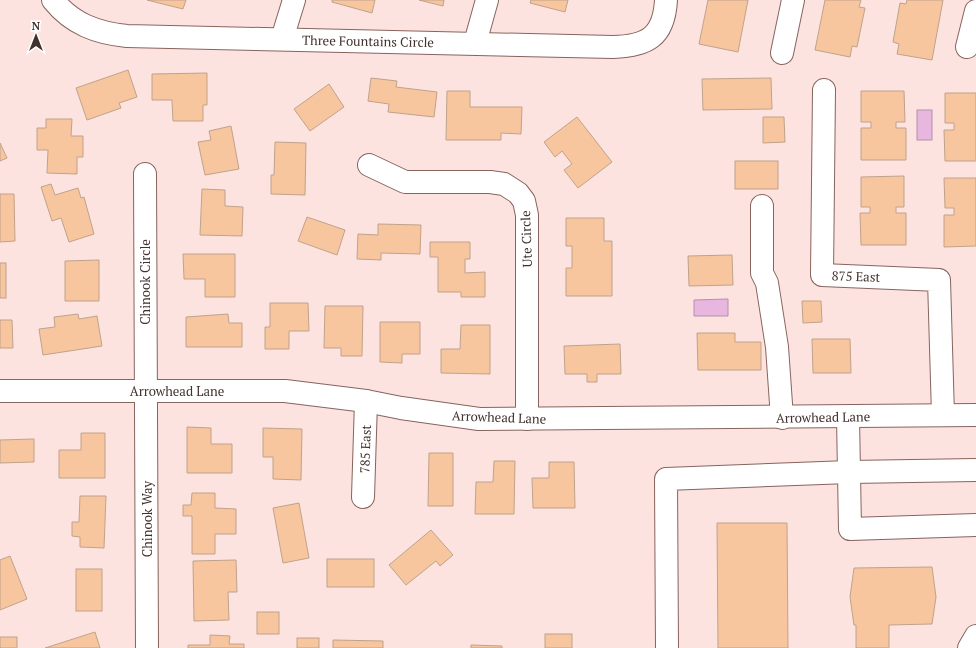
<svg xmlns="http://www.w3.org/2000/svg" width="976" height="648" viewBox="0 0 976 648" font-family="'PT Serif',serif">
  <rect width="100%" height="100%" fill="#fde3df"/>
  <!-- water -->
  <g fill="#e7b7df" stroke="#b58faa">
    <rect x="917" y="110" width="15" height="30"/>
    <polygon points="728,299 728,316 694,316 694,300"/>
  </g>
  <!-- building -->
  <g fill="#f8c69e" stroke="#c0a28b">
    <polygon points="147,0 186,0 183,9"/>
    <polygon points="332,0 375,0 372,13 332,2"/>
    <polygon points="419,0 444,0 443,6"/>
    <polygon points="531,0 568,0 565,12 530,3"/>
    <polygon points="708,0 748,0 738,52 699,44"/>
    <polygon points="825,0 861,0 859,7 865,8 857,47 852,46 850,57 815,50"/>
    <polygon points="907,0 943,0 932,60 897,54 899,44 893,42 900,3 906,4"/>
    <polygon points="128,70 137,97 119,103 121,108 87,120 76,88"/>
    <polygon points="207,73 207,105 203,105 203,121 173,121 172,100 152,100 152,74"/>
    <polygon points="371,78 397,81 396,87 437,92 434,117 388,112 389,104 368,101"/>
    <polygon points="771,78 772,109 703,110 702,79"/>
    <polygon points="329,84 344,107 310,131 294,109"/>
    <polygon points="447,91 470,91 470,107 522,107 521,134 501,133 501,140 446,140"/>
    <polygon points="861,91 904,91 905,122 896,122 896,128 906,128 906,160 861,160 861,128 871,128 871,122 861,122"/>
    <polygon points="945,93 976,93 976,161 945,161 944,130 954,130 954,123 945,123"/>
    <polygon points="577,117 612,162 578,188 564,170 572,164 562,151 555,157 544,142"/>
    <polygon points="763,117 784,117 785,142 763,143"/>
    <polygon points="46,119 72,119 71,136 83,136 83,157 77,157 77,174 47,173 48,150 37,150 37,128 46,128"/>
    <polygon points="231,126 239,169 205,175 198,142 211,140 209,131"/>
    <polygon points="275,142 306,143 305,195 271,194 271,175 274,175"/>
    <polygon points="0,143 7,158 0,161"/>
    <rect x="735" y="161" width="43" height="28"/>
    <polygon points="904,176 904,207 896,207 896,213 906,213 906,245 861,245 860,213 870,213 870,207 861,207 861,177"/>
    <polygon points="944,178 976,178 976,246 944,247 944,215 954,215 954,208 945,208"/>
    <polygon points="51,184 55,195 78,188 81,198 84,197 94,234 69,242 61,218 52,221 41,187"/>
    <polygon points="202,189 225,190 225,206 243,207 242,236 200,235"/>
    <polygon points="0,194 14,194 15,241 0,242"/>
    <polygon points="307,217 345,230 337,255 298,241"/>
    <polygon points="566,218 604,218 604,241 612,241 612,296 566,296 566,268 572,268 572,246 566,246"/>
    <polygon points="378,224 421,225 420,254 381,253 381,260 357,259 358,234 378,235"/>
    <polygon points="430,242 470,242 470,259 465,259 465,273 485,272 485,297 461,297 461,292 438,292 438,257 430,257"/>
    <polygon points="183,254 235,254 235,297 205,297 205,279 184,279"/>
    <polygon points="732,255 733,285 689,286 688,256"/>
    <polygon points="99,260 99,301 65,301 65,261"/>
    <rect x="0" y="263" width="6" height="35"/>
    <polygon points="802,301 821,301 822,322 803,323"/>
    <polygon points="270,303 308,303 309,331 289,331 289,349 265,349 265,327 270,327"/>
    <polygon points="325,306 363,306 362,356 341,356 341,348 324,348"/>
    <polygon points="78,314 79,319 97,316 102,346 43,355 39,329 55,327 54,317"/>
    <polygon points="228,314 229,323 242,323 242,347 186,347 186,317"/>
    <polygon points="0,320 12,320 13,348 0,348"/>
    <polygon points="380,322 420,322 420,354 402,354 402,363 380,362"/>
    <polygon points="461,325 490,325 490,374 441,373 441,349 460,349"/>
    <polygon points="697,333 735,333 735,342 761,342 761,370 698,370"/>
    <polygon points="812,339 850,339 851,373 813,373"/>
    <polygon points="620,344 621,374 597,374 597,382 587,382 587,374 565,374 564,346"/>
    <polygon points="187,427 211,428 211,444 232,444 232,473 187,473"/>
    <polygon points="263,428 302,429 301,480 273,479 273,457 263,457"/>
    <polygon points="81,433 105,433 105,478 59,478 59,450 81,450"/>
    <polygon points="34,439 34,462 0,463 0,440"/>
    <polygon points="429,453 453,453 453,506 428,506"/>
    <polygon points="494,461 515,461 514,514 475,514 476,482 493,482"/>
    <polygon points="549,462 574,462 575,508 533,508 532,478 549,478"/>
    <polygon points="192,493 215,493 215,508 236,509 236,534 215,534 215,554 192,554 192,516 183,516 183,505 191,505"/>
    <polygon points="80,496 106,496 104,548 80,547 80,537 72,536 72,522 79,522"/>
    <polygon points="299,503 309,558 283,563 273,508"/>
    <polygon points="717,523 787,523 788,648 718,648"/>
    <polygon points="431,530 453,555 440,566 436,561 406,585 389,565"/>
    <polygon points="10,556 27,599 0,610 0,560"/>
    <rect x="327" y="559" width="47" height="28"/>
    <polygon points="236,560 237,592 228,592 229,620 194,621 193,561"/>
    <polygon points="932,567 936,597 932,624 889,625 889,648 856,648 856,625 854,625 850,597 854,568"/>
    <rect x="76" y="569" width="26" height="42"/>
    <rect x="257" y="612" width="22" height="22"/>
    <polygon points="95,632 100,648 45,648"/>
    <rect x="545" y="634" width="27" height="14"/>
    <polygon points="210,635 230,636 229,644 244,644 244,648 188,648 188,645 210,645"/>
    <rect x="0" y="637" width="17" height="11"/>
    <rect x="297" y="638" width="22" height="10"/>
    <polygon points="333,640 383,641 383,648 333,648"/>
    <polygon points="471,645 502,646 502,648 471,648"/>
  </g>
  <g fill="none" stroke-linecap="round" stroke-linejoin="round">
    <defs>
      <g id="minor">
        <path d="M53,0c19,24 44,33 74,36l486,11c34,-1 51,-10 53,-47"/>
        <polyline points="282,39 294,0"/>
        <polyline points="475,43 487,0"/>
        <polyline points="967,47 976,11"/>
        <polyline points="782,53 793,0"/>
        <polyline points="824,90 822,275 939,280 943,415"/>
        <polyline points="369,165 405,182 490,182 504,184 518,193 524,201 527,215 527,419"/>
        <polyline points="145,174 147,648"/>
        <polyline points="762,206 762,273 767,283 777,347 782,418"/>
        <polyline points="0,391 285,391 366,401 401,408 479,419 976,415"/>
        <polyline points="848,417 850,529 976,525"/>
        <polyline points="363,497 366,401"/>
        <polyline points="667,648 666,479 849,472 976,470"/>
        <polyline points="969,648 976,636"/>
      </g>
    </defs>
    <!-- minor casing -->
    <use href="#minor" stroke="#87645d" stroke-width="24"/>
    <!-- minor -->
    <use href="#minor" stroke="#fff" stroke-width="22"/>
  </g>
  <g text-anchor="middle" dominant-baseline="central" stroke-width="3" stroke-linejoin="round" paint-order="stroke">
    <!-- street labels -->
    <g font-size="13" fill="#41312e" stroke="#fff">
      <text transform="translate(368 41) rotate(1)">Three Fountains Circle</text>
      <text transform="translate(526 239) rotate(-92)">Ute Circle</text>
      <text transform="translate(856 276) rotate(2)">875 East</text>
      <text transform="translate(145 282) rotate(-90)">Chinook Circle</text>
      <text x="177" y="391">Arrowhead Lane</text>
      <text transform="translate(499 417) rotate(2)">Arrowhead Lane</text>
      <text transform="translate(823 417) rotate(-1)">Arrowhead Lane</text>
      <text transform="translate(365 449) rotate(-88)">785 East</text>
      <text transform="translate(147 519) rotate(-90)">Chinook Way</text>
    </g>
  </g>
  <!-- north arrow -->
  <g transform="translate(36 36)" stroke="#ffffff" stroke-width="3" paint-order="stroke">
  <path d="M0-3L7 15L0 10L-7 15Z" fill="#41312e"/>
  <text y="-6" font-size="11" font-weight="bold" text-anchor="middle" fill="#41312e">N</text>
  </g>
</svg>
